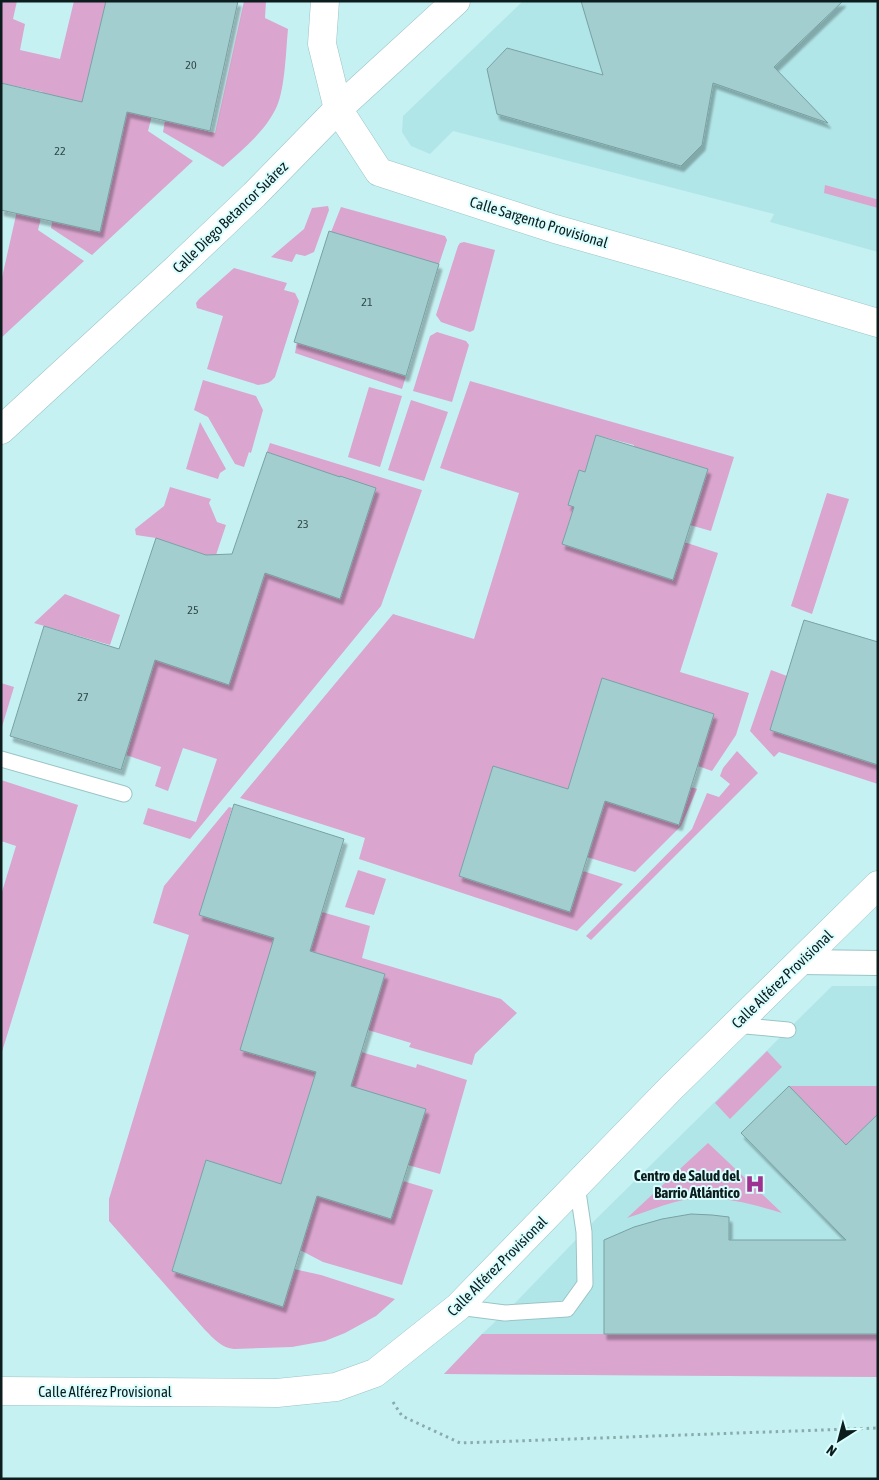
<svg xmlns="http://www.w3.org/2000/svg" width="879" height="1480" viewBox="0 0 879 1480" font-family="'Asap Condensed',sans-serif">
  <defs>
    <filter id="shadow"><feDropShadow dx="3" dy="5.5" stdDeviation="1" flood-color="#0004"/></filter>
  </defs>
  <rect width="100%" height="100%" fill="#c6f1f3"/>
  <!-- built -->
  <g fill="#b1e6e8">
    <polygon points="523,1 878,1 878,252 770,222 774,214 453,131 430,154 411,146 402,132 403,116"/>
    <polygon points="832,986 878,986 878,1377 444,1374 482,1334 515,1303 592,1223"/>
  </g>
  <!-- green -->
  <g fill="#daa5cf">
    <polygon points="1,1 17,1 13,19 25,24 20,50 60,59 74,1 106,1 73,141 34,133 43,92 1,83"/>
    <path d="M244,1h22l-1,17 23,11c-2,21 -3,59 -11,77 -11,25 -34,43 -54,61l-60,-35 2,-12 50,13z"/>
    <polygon points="131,94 156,100 148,131 193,161 92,255 51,228 63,169 56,222 100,232"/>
    <polygon points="825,185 876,199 878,198 878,208 824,193"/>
    <polygon points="21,193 46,198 38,230 84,261 1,338 1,282"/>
    <polygon points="328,206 329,210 314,252 305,256 296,254 292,262 271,257 304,229 312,208"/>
    <polygon points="341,207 445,236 447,240 439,264 331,232"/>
    <polygon points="464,242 495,250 474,330 470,332 441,322 436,315 458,246 460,243"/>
    <path d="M234,268l53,15 -3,7 11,3 4,8 -24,76c-5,6 -9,7 -17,8l-51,-16 16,-53 -26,-8 -1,-5 3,-4z"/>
    <polygon points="437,332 466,341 469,345 452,402 413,391 430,336"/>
    <polygon points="297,342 406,376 402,389 295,353"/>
    <polygon points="203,380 256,396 263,410 251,453 249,452 244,467 235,464 208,417 194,410"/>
    <polygon points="470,381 734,457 711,531 690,525 707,469 670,457 664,474 629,463 634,445 596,435 585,472 579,470 574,507 563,544 599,556 641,550 636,568 673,580 684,542 718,553 680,672 749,693 736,735 712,771 698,766 713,714 602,678 568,789 493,766 459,876 495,888 538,882 533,900 570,912 583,871 623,884 577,931 359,859 365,838 240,798 393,614 474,639 519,493 440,468"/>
    <polygon points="369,387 402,396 380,467 348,457"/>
    <polygon points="411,400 448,412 424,481 388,470"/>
    <polygon points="200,422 226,469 220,473 218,479 186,469"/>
    <polygon points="270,443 422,490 381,606 190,839 143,824 148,808 196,822 217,759 183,748 168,791 155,786 161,767 126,755 155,659 229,684 271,555 303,586 340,599 376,488 335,493 301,464 267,452"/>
    <polygon points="170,487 211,499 209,503 217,522 226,525 215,558 156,538 136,535 135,529 164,506"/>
    <polygon points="827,493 849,499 812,614 791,606"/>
    <polygon points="65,594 120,615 110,645 34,623"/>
    <polygon points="771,670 787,676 770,730 806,742 812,725 848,736 843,754 878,765 878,784 779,752 774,757 750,731"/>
    <polygon points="1,683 14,687 1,730"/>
    <polygon points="737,751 758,773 591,940 586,936 692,829 707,793 719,797 730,784 720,776 723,768"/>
    <polygon points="1,780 78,805 1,1055 1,895 16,846 1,841"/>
    <polygon points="610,784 679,824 691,787 697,789 681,826 635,872 587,857"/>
    <path d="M229,807l3,1 -32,107 80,6 41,135 -40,128 -75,-24 -34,111 37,12 85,-14 27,6 74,24 -19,17 -31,17 -20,8 -33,6 -58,2c-12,-1 -20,-10 -29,-19l-96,-109v-22l80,-264 -36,-12 11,-37z"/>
    <polygon points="358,870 386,879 374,915 345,907"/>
    <polygon points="322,912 370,926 362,958 501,999 517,1013 475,1054 472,1065 409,1047 411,1043 368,1030 385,974 349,963 344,979 304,967"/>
    <polygon points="767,1051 782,1067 730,1119 715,1103"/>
    <polygon points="361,1052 416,1068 417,1064 467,1080 440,1174 408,1165 426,1109 390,1098 384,1114 345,1102"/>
    <polygon points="789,1086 878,1086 878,1114 846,1145"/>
    <path d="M708,1143l74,70c-34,-10 -71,-21 -107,-11 -16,4 -32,11 -48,16z"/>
    <polygon points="322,1179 361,1191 356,1208 391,1219 403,1181 433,1190 402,1285 323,1262 300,1250"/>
    <polygon points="482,1334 878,1334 878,1377 444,1374"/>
  </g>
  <!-- building -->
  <g fill="#a3cecf" stroke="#78a1a3" filter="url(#shadow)">
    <polygon points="106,1 238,1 210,131 127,112 100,232 1,210 1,83 82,102"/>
    <polygon points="581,1 843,1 774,67 828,123 713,83 702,145 681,166 497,114 487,69 507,48 603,75"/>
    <polygon points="329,231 439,264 406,376 294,342"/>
    <polygon points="596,435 708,469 673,580 562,544 574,507 568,505 579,470 585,472"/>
    <polygon points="267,452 340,477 340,476 376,488 340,599 265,573 229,685 155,660 121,770 10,736 44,626 119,649 156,538 206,555 232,554"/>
    <polygon points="804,620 878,642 878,765 770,730"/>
    <polygon points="602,678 714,714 679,825 605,801 570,912 459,876 493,766 568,789"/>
    <polygon points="234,804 344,839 310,951 385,974 351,1086 426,1109 391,1219 317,1196 283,1307 172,1271 206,1160 281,1184 316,1072 240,1050 274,938 199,915"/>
    <polygon points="789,1086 846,1145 878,1114 878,1334 604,1334 604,1240 634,1227 662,1219 691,1214 712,1215 729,1217 729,1240 846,1240 741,1133"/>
  </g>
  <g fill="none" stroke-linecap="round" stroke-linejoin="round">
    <defs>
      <g id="service">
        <polyline points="1,759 124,794"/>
        <polyline points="735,1025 788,1030"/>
        <polyline points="458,1307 505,1313 567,1309 585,1284 584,1232 577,1185"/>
      </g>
      <polyline id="pedestrian" points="800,962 878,963"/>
      <g id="minor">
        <polyline points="325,1 322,44 338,109 379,172 555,229 675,263 878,323"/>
        <polyline points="1,430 176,269 254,195 338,109 456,1"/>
        <polyline points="1,1391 277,1393 336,1387 375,1373 458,1307 671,1088 878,885"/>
      </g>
    </defs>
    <!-- service casing -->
    <use href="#service" stroke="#9ac4c6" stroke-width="17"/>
    <!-- pedestrian casing -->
    <use href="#pedestrian" stroke="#9ac4c6" stroke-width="26"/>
    <!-- minor casing -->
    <use href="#minor" stroke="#9ac4c6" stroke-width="29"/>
    <!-- path -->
    <polyline stroke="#88abac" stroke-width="3" stroke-dasharray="2.5 4" stroke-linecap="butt" points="393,1402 402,1416 460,1443 878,1428"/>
    <!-- service -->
    <use href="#service" stroke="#fff" stroke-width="15"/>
    <!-- pedestrian -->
    <use href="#pedestrian" stroke="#fff" stroke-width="24"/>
    <!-- minor -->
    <use href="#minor" stroke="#fff" stroke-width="28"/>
  </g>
  <!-- icons -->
  <defs>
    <symbol id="hospital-bare" viewBox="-9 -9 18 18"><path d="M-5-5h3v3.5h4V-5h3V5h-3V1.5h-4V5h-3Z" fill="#9f3191" stroke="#dafdfe" stroke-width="2.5" paint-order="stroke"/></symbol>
  </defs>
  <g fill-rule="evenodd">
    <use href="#hospital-bare" x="741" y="1170" width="28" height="28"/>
  </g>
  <g text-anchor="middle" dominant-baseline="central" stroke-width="4" stroke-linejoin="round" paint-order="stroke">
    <!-- number labels -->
    <g font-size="12" fill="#32494a">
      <text x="191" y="65">20</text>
      <text x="60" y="151">22</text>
      <text x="367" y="302">21</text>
      <text x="303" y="524">23</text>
      <text x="193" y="610">25</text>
      <text x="83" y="697">27</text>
    </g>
    <!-- street labels -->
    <g font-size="15" fill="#0c1d1e" stroke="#dafdfe">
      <text transform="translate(230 217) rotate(-44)">Calle Diego Betancor Suárez</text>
      <text transform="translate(539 222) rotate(17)">Calle Sargento Provisional</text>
      <text transform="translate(782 979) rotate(-44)">Calle Alférez Provisional</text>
      <text transform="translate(497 1266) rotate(-45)">Calle Alférez Provisional</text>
      <text x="105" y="1391">Calle Alférez Provisional</text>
    </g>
    <!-- poi labels -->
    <g font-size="15" font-weight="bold" fill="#0c1d1e" stroke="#dafdfe" text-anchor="end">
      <text x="740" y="1175">Centro de Salud del<tspan x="740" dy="17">Barrio Atlántico</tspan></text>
    </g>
  </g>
  <!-- border -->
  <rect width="879" height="1480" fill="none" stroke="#0c1d1e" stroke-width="5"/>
  <!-- north arrow -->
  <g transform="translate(839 1440) rotate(216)" stroke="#dafdfe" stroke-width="4" paint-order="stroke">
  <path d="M0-4L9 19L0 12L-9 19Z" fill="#0c1d1e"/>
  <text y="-8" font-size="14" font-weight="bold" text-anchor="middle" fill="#0c1d1e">N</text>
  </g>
</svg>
